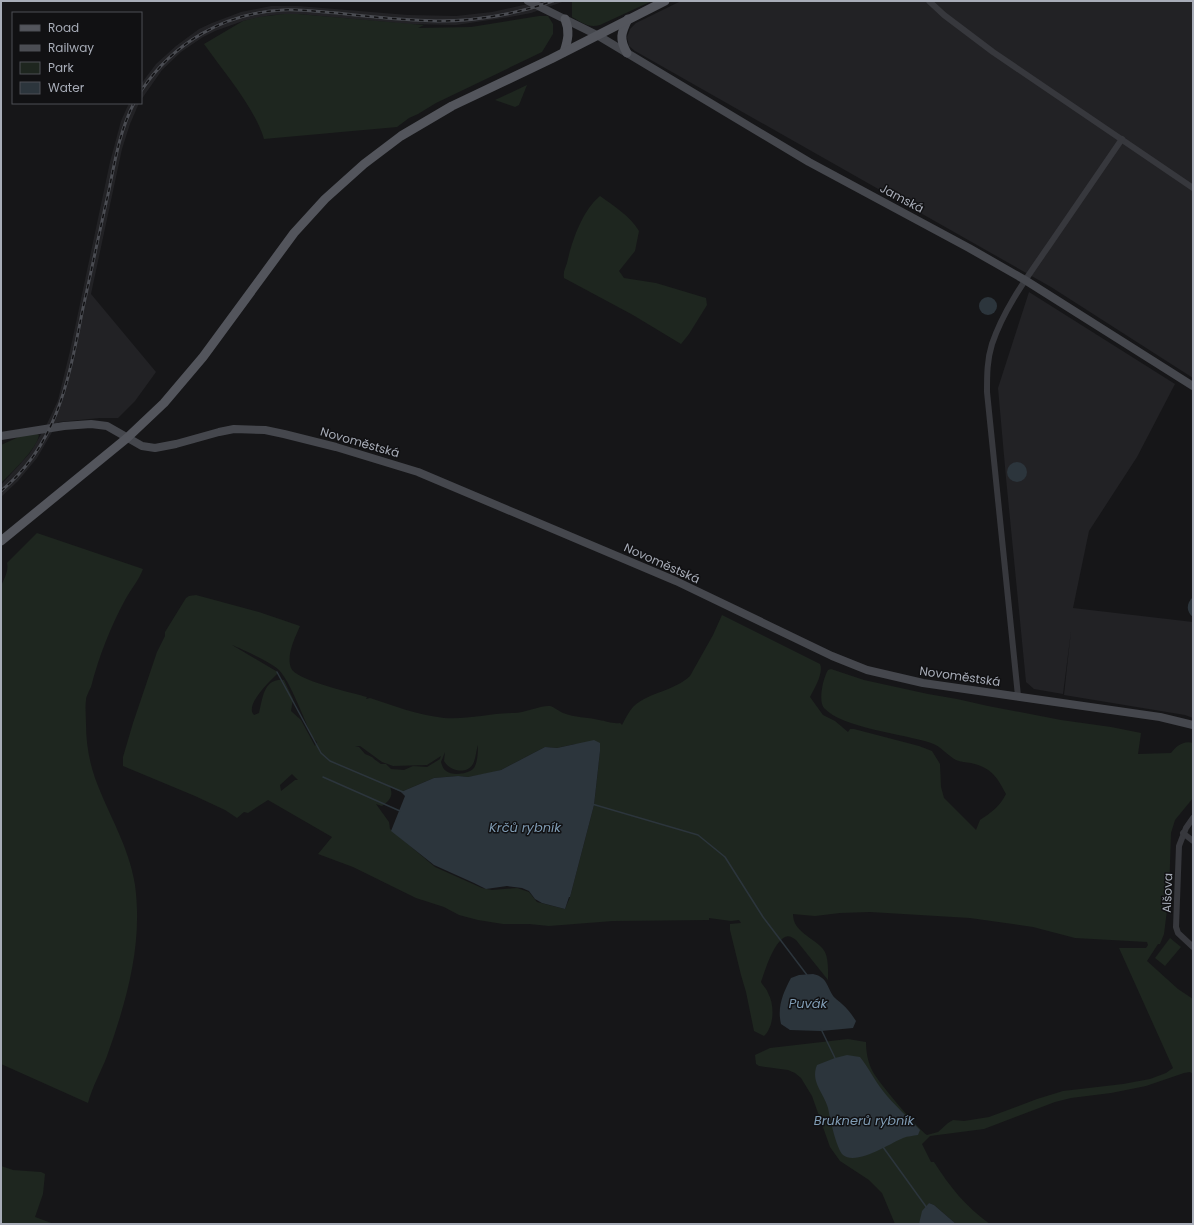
<svg xmlns="http://www.w3.org/2000/svg" width="1194" height="1225" viewBox="0 0 1194 1225" font-family="Poppins,sans-serif">
  <rect width="100%" height="100%" fill="#161618"/>
  <!-- built -->
  <g fill="#222225">
    <polygon points="538,1 565,1 531,13 510,17 456,25 407,24 298,14 272,15 243,21 215,31 203,37 181,52 162,70 141,100 141,84 156,64 176,46 199,29 212,23 241,12 271,6 298,6 408,15 456,16 492,12 528,4"/>
    <polygon points="681,1 1193,1 1193,378 1051,287 635,51 629,46 627,37 630,29 636,23"/>
    <polygon points="129,103 139,103 130,124 122,149 91,294 156,372 135,401 118,418 100,418 58,422 37,458 18,481 1,497 1,485 30,453 46,426 58,400 70,351 110,162 121,121"/>
    <polygon points="1029,292 1175,384 1137,457 1089,531 1073,608 1193,622 1193,718 1185,715 1064,695 1071,631 1063,694 1034,689 1026,682 1006,478 998,388"/>
  </g>
  <!-- green -->
  <g fill="#1e261f" fill-rule="evenodd">
    <path d="M572,1h80l-52,24c-12,3 -17,-2 -28,-8z"/>
    <path d="M284,14h14l126,11 -6,3 53,-1 68,-11h9l5,8v10l-11,18 -106,51 -18,11 -9,4 -12,9 -133,12c-9,-31 -41,-68 -60,-95l39,-23 16,-4z"/>
    <polygon points="527,85 519,105 515,107 495,100"/>
    <path d="M600,196c15,11 29,19 39,35l-4,20 -16,20 5,7 32,5 50,15 1,7 -18,29 -8,10 -48,-29 -69,-37c-1,-6 1,-9 3,-15 5,-22 15,-52 33,-67z"/>
    <path d="M37,434l2,1c-2,14 -28,38 -38,48v-38l22,-10z"/>
    <path d="M37,533l106,36c-4,11 -12,20 -18,31 -15,28 -26,56 -34,87 -2,4 -5,10 -5,13 -1,7 0,17 0,24 0,18 3,37 9,54 13,36 34,68 40,107 8,59 -8,115 -28,171 -6,16 -15,31 -19,47l-87,-39v-478c3,-7 8,-15 6,-23z"/>
    <path d="M196,595l63,17 41,14c-5,12 -14,29 -9,42 4,12 62,25 76,29l-1,2 4,-1c24,8 48,17 74,20 23,2 47,-5 70,-5 10,0 28,-8 36,-7 4,1 9,5 13,7 12,5 24,4 36,7 8,1 13,4 21,3l2,2c3,-6 7,-14 12,-19 16,-14 40,-15 56,-30l23,-41 9,-20 98,49c4,9 -6,25 -10,33l13,18 12,6 13,11 2,-3h4l65,17 13,5 8,13 1,23 3,11 32,32 4,-10c11,-7 20,-14 26,-26 -9,-17 -14,-26 -35,-31 -5,-1 -10,-1 -15,-3 -8,-4 -15,-14 -25,-17 -26,-9 -89,-15 -107,-35 -6,-7 -1,-30 4,-38l3,-1 33,11 64,14 29,5 31,7 73,14 50,7 30,6 -3,21 33,-1c5,-7 13,-13 22,-10v55l-18,22 -4,13 -2,61 -5,40 -4,10h-2l-11,17 31,28 15,10v75l-3,-2 -6,1 -38,13 -35,7 -40,5 -16,4 -71,27 -54,7 -8,8 9,18h3c16,25 31,44 56,62h-34l-22,-19 -5,-2 -10,21h-24l-13,-31 -13,-13 -29,-19 -10,-14 -18,-51 -11,-18 -6,-5 -7,-3 -29,-4 -3,-2 -1,-9 15,-7 78,-9 18,3c0,10 2,21 7,30 6,11 45,57 54,63l11,-3 10,-9 5,-3 11,1 25,-4 48,-18 26,-8 60,-7 27,-5 16,-6 7,-5 -54,-120h27l2,-3 -1,-3 -72,-4 -42,-11 -63,-9 -100,-6 -30,1 -25,3 -22,-2c0,18 20,23 30,35 6,7 5,22 5,31l-32,-40c-3,-2 -7,-5 -11,-3 -12,6 -20,34 -24,45 2,4 6,7 7,11 7,12 6,34 -4,43l-10,-5 -8,-39 -5,-17 -11,-45v-6l11,-1 -2,-3 -8,1 -22,-3v2l-96,1 -64,5 -20,-2h-26l-25,-4 -19,-5 -15,-8 -28,-9 -63,-31 -35,-13 14,-17 -64,-37 -20,13 -4,-1 -7,6 -12,-8 -30,-14 -72,-30v-9l10,-34 24,-71 8,-16v-4l21,-34 3,-2zM232,645c10,4 40,18 47,25 11,11 26,51 33,67l5,5 -2,4 -14,-26 -10,-9 2,-12 -9,-19c-21,-2 -21,19 -25,33l-5,2c-10,-10 17,-35 24,-42l-2,-2zM575,744l25,7 -6,54 -24,92 -5,12 -28,-7 -8,-10 -12,-4 -25,2 -10,-2 -47,-21 -45,-38 -1,-7 -13,-18 6,2c7,-5 12,-10 8,-19l11,5 33,-14 24,-2 10,1 22,-4 11,-3 44,-23 12,1zM478,745c0,5 0,19 -5,24 -5,5 -21,7 -27,2 -3,-2 -4,-6 -5,-9l4,-10 -1,9c5,10 23,14 29,3 3,-6 3,-13 5,-19zM355,746h5l22,16 11,4 34,-1 14,-9 -1,3 -13,8 -14,-1 -9,4 -13,-1 -5,-5h-5l-7,-5 -2,-2 -7,-3 -6,-7zM292,774l6,6h-3l-14,11 -1,-6z"/>
    <polygon points="1170,938 1181,947 1165,966 1155,958"/>
    <polygon points="1,1166 13,1170 41,1172 45,1174 43,1194 35,1217 54,1224 1,1224"/>
  </g>
  <!-- water -->
  <g fill="#2c353c">
    <circle cx="988" cy="306" r="9"/>
    <circle cx="1017" cy="472" r="10"/>
    <path d="M1193,597v20c-7,-5 -7,-14 0,-20z"/>
    <polygon points="594,740 600,743 600,751 594,805 570,897 569,897 565,909 542,903 535,899 529,891 522,888 507,886 486,889 474,883 434,865 391,831 405,796 401,792 434,778 458,776 468,777 501,770 545,747 557,748"/>
    <path d="M813,974c16,3 14,16 22,24 2,2 5,4 7,6 6,5 10,11 14,17l-3,7 -32,3 -31,-1 -9,-6c-4,-17 2,-31 10,-46l8,-3z"/>
    <path d="M847,1055l13,2c9,11 14,23 23,34 11,14 25,26 37,39l-2,5c-5,1 -10,1 -15,3 -12,5 -47,28 -60,17 -7,-7 -13,-37 -15,-47 -4,-15 -18,-26 -11,-43l18,-7z"/>
    <polygon points="929,1203 934,1205 956,1224 919,1224 922,1211"/>
  </g>
  <g fill="none" stroke-linecap="round" stroke-linejoin="round">
    <!-- stream -->
    <g stroke="#2c353c" stroke-width="1.5">
      <polyline points="277,672 321,753 330,761 403,792"/>
      <polyline points="323,777 400,811"/>
      <polyline points="592,804 698,835 725,857 763,917 807,975"/>
      <polyline points="821,1029 835,1058"/>
      <polyline points="883,1147 927,1208"/>
    </g>
    <!-- street -->
    <g stroke="#37383d" stroke-width="6">
      <polyline points="929,1 944,15 993,52 1193,188"/>
      <path d="M1018,696l-31,-304c0,-17 0,-32 5,-48 12,-36 36,-68 58,-100 24,-35 48,-70 72,-105"/>
      <polyline points="1193,818 1186,828 1179,846 1176,927 1178,933 1193,947"/>
      <polyline points="1183,833 1193,841"/>
    </g>
    <!-- secondary -->
    <g stroke="#45474d" stroke-width="8">
      <polyline points="528,1 597,35 809,162 969,248 1025,280 1193,386"/>
      <polyline points="1,436 64,426 91,424 107,426 142,446 155,448 176,444 219,432 234,429 265,430 284,434 336,447 418,472 676,581 832,656 867,670 923,683 1160,717 1193,725"/>
    </g>
    <!-- primary -->
    <g stroke="#53555c" stroke-width="9">
      <path d="M564,52c4,-12 6,-21 1,-33"/>
      <path d="M627,53c-8,-14 -6,-20 1,-34"/>
      <polyline points="1,541 127,438 164,403 203,357 294,233 325,199 364,164 401,136 452,106 551,59 665,1"/>
    </g>
    <defs>
      <g id="rail">
        <path d="M141,91c32,-48 83,-78 142,-81 18,-1 36,2 54,3 33,4 67,7 100,8 39,0 80,-7 116,-20"/>
        <path d="M1,491c58,-48 68,-114 82,-183 9,-40 17,-79 26,-118 6,-30 11,-60 25,-87"/>
      </g>
    </defs>
    <!-- rail casing -->
    <use href="#rail" stroke="#4a4c52" stroke-width="3"/>
    <!-- rail -->
    <use href="#rail" stroke="#111113" stroke-width="1.5" stroke-dasharray="4.5" stroke-linecap="butt"/>
  </g>
  <g text-anchor="middle" dominant-baseline="central" stroke-width="3" stroke-linejoin="round" paint-order="stroke">
    <!-- street labels -->
    <g font-size="12" fill="#a8adb8" stroke="#111113">
      <text transform="translate(902 198) rotate(28)">Jamská</text>
      <text transform="translate(360 442) rotate(16)">Novoměstská</text>
      <text transform="translate(662 563) rotate(24)">Novoměstská</text>
      <text transform="translate(960 676) rotate(8)">Novoměstská</text>
      <text transform="translate(1167 893) rotate(-88)">Alšova</text>
    </g>
    <!-- water labels -->
    <g font-size="13" font-style="italic" fill="#7f9bb3" stroke="#111113">
      <text x="525" y="827">Krčů rybník</text>
      <text x="808" y="1003">Puvák</text>
      <text x="864" y="1120">Bruknerů rybník</text>
    </g>
  </g>
  <!-- border -->
  <rect width="1194" height="1225" fill="none" stroke="#a8adb8" stroke-width="4"/>
  <!-- legend -->
  <rect x="12" y="12" width="130" height="92" fill="#111113" stroke="#4d4f55"/>
  <rect x="20" y="25" width="20" height="6" fill="#53555c" stroke="#4d4f55"/>
  <text x="48" y="32" font-size="12" fill="#a8adb8">Road</text>
  <rect x="20" y="45" width="20" height="6" fill="#4a4c52" stroke="#4d4f55"/>
  <text x="48" y="52" font-size="12" fill="#a8adb8">Railway</text>
  <rect x="20" y="62" width="20" height="12" fill="#1e261f" stroke="#4d4f55"/>
  <text x="48" y="72" font-size="12" fill="#a8adb8">Park</text>
  <rect x="20" y="82" width="20" height="12" fill="#2c353c" stroke="#4d4f55"/>
  <text x="48" y="92" font-size="12" fill="#a8adb8">Water</text>
</svg>
